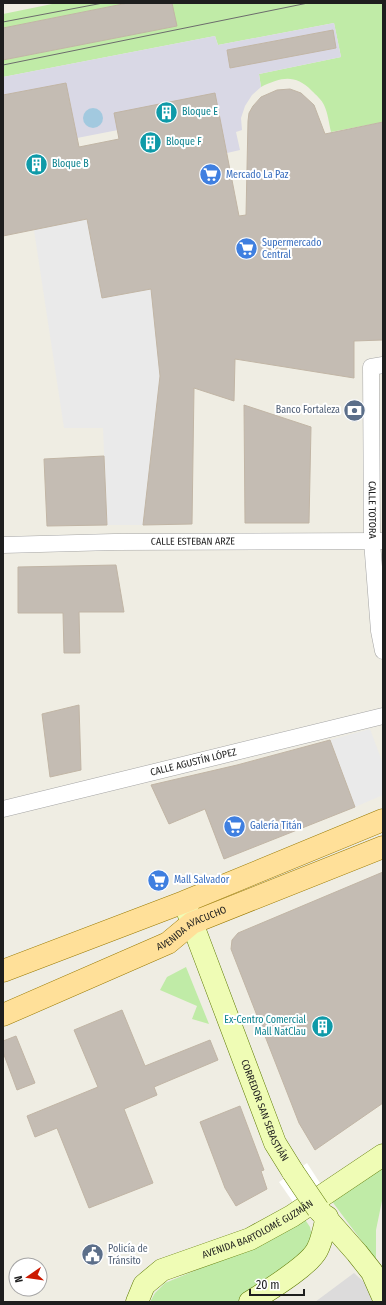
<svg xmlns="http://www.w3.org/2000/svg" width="386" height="1305" viewBox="0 0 386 1305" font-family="'Fira Sans Condensed',sans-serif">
  <rect width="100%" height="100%" fill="#efede3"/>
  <!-- residential -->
  <polygon fill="#dcdbdb" points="354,1273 365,1283 376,1302 315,1302"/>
  <!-- grass -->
  <g fill="#c0eba7">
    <polygon points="57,3 128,3 3,28 3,14"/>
    <path d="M172,3h211v119l-52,10c-2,-8 -3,-19 -7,-27 -2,-5 -8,-10 -12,-14 -17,-17 -30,-14 -51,-4l-2,-13 82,-17 -7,-34 -116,22 -3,-9 -212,41v-17l173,-34z"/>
    <polygon points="186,967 209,1024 192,1019 197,1006 160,990 167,977"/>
    <polygon points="383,1166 383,1196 376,1230 376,1260 331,1200"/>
    <polygon points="304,1218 310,1227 312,1236 311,1244 298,1260 237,1302 150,1302 155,1293 165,1283 250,1248"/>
  </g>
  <!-- parking -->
  <g fill="#eaeaea">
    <polygon points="87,219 103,298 151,289 160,376 143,525 107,525 103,428 64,428 34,230"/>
    <polygon points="370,729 383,764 383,795 355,807 330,740"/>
  </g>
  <!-- plaza -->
  <path fill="#d9d8e5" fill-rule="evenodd" d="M334,23l7,34 -82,17 2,13 -9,8 -7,11 -4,12 1,12 -6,2 4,18 -13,3 -2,-8 -107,-15 -41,8 -11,-55 -63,12v-18l212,-41 3,9zM333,30l3,18 -106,19 -3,-17z"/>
  <!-- water -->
  <circle fill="#a2c9df" cx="93" cy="118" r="10"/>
  <!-- pier -->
  <polygon fill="#fff" points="307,1163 331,1200 304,1218 279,1182"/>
  <!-- building -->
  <g fill="#c4bcb3" stroke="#c1b5a5">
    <polygon points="128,3 172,3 177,26 3,60 3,28"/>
    <polygon points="333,30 336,48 230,68 227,50"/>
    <polygon points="66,83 79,147 119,139 114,113 215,93 239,216 246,215 248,121 249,113 253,106 261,97 277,90 290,89 301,93 314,105 325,134 383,122 383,340 354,341 354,378 235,359 234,401 194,388 192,524 143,525 160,376 151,289 102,298 87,219 3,236 3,95"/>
    <polygon points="244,405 311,427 309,523 245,523"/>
    <polygon points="104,456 107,525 47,526 44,459"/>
    <polygon points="116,565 124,612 79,612 80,653 64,653 63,613 18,613 18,567"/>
    <polygon points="79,705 81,770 50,777 42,714"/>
    <polygon points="330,740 355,807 224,859 205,809 169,824 151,785 237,765"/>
    <polygon points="383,872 383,1103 315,1150 299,1123 231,949 232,940 238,933"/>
    <polygon points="122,1010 145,1066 210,1040 218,1060 154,1087 157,1095 124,1109 153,1183 89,1208 57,1128 35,1137 27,1116 98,1087 74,1030"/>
    <polygon points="16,1036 35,1083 17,1090 3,1052 3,1041"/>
    <polygon points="240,1106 264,1170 261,1171 267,1189 236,1206 225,1188 200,1122"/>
  </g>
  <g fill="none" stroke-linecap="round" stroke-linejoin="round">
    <defs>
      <g id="street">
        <path id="s1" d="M383,365l-12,2 1,174 7,90 4,20"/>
        <path id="s2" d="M3,545l111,-3 269,-1"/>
        <path id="s3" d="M3,809l380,-93"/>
      </g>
      <g id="secondary">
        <path id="s4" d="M186,907l89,236 18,29"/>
        <polyline points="319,1210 357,1253 372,1272 383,1297"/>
        <path id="s5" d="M137,1302l7,-17 18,-15 88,-31 42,-23 91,-61"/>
        <path d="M250,1302c17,-11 58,-35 67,-52 5,-9 7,-22 10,-33"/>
      </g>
      <g id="primary">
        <polyline points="3,971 184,902 383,820"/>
        <path id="s6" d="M3,1015l165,-72 24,-20 191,-76"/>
      </g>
    </defs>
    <!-- street casing -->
    <use href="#street" stroke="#a5a5a5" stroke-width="17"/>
    <!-- secondary casing -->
    <use href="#secondary" stroke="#5c7901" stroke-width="23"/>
    <!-- primary casing -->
    <use href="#primary" stroke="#987900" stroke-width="23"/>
    <!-- street -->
    <use href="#street" stroke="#fff" stroke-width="16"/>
    <!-- secondary -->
    <use href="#secondary" stroke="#effcb5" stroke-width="22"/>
    <!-- primary -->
    <use href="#primary" stroke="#ffe099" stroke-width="22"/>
    <!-- tram -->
    <g stroke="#6c6c6c" stroke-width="1">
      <polyline points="3,22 103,3"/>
      <polyline points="3,65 308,3"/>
    </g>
    <defs>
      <polyline id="secondary-bridge" points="293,1172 318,1209"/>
    </defs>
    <!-- secondary-bridge casing -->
    <use href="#secondary-bridge" stroke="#5c7901" stroke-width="23" stroke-linecap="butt"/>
    <!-- secondary-bridge -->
    <use href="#secondary-bridge" stroke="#effcb5" stroke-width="22"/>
  </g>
  <!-- icons -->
  <defs>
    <symbol id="building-disc" viewBox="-11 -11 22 22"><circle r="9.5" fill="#0f9aa8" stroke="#fff"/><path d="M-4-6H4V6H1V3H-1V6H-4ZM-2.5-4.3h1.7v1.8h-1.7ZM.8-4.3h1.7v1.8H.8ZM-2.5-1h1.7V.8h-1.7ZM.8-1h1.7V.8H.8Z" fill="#fff"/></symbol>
    <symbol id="supermarket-disc" viewBox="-11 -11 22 22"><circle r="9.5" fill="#3f7fe0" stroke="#fff"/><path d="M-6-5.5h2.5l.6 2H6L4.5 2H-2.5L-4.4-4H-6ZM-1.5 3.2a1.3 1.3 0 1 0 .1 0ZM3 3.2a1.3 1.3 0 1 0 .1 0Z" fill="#fff"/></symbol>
    <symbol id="bank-disc" viewBox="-11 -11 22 22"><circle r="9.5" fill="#5c6f8a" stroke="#fff"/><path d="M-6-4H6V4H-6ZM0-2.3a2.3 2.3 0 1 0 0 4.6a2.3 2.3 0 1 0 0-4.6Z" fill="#fff"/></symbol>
    <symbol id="civic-disc" viewBox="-11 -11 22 22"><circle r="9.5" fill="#5c6f8a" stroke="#fff"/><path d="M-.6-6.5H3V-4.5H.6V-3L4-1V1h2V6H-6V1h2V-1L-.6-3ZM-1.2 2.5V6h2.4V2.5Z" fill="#fff"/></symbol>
  </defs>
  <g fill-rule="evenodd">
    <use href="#building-disc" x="154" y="100" width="25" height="25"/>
    <use href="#building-disc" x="138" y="130" width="25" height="25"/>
    <use href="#building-disc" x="24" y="152" width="25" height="25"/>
    <use href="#supermarket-disc" x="198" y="162" width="25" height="25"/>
    <use href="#supermarket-disc" x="234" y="236" width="25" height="25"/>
    <use href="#bank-disc" x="342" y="398" width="25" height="25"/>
    <use href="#supermarket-disc" x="222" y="814" width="25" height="25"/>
    <use href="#supermarket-disc" x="146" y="868" width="25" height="25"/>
    <use href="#building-disc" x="310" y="1014" width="25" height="25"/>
    <use href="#civic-disc" x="80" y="1242" width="25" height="25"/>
  </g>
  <g text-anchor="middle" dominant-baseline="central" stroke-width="4" stroke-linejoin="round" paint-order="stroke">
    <!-- culture labels -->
    <g font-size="10" fill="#0d838f" stroke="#fff" text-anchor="start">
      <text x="182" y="112">Bloque E</text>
      <text x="166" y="142">Bloque F</text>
      <text x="52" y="164">Bloque B</text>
      <text x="306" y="1020" text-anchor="end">Ex-Centro Comercial<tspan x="306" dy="12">Mall NatClau</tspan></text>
    </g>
    <!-- shop labels -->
    <g font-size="10" fill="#366cbe" stroke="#fff" text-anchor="start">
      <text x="226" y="175">Mercado La Paz</text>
      <text x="262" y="243">Supermercado<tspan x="262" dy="12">Central</tspan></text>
      <text x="250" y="826">Galería Titán</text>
      <text x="174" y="880">Mall Salvador</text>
    </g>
    <!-- service labels -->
    <g font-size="10" fill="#4e5e75" stroke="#fff" text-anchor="end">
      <text x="340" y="410">Banco Fortaleza</text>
      <text x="108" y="1249" text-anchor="start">Policía de<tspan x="108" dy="12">Tránsito</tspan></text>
    </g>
    <!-- street labels -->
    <g font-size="10" fill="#1e1e1e" stroke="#fff">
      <text stroke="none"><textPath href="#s1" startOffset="155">CALLE TOTORA</textPath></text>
      <text stroke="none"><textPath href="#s2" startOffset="190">CALLE ESTEBAN ARZE</textPath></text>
      <text stroke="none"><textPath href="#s3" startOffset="196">CALLE AGUSTÍN LÓPEZ</textPath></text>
      <text stroke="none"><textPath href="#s6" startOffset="208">AVENIDA AYACUCHO</textPath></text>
      <text stroke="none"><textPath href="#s4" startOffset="218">CORREDOR SAN SEBASTIÁN</textPath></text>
      <text stroke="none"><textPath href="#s5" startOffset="146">AVENIDA BARTOLOMÉ GUZMÁN</textPath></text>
    </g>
  </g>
  <!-- border -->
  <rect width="386" height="1305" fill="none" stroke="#1e1e1e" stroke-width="8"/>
  <!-- north arrow -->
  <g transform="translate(28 1277) rotate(257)"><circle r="19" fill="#ffffff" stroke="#a5a5a5"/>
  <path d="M0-3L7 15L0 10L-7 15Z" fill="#cc1a00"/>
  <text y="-6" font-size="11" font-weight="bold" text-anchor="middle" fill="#1e1e1e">N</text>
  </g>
  <!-- scale -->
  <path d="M250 1289v6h54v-6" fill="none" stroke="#1e1e1e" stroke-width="2"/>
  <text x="256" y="1289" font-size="12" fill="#1e1e1e" stroke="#ffffff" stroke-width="3" paint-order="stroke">20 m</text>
</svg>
